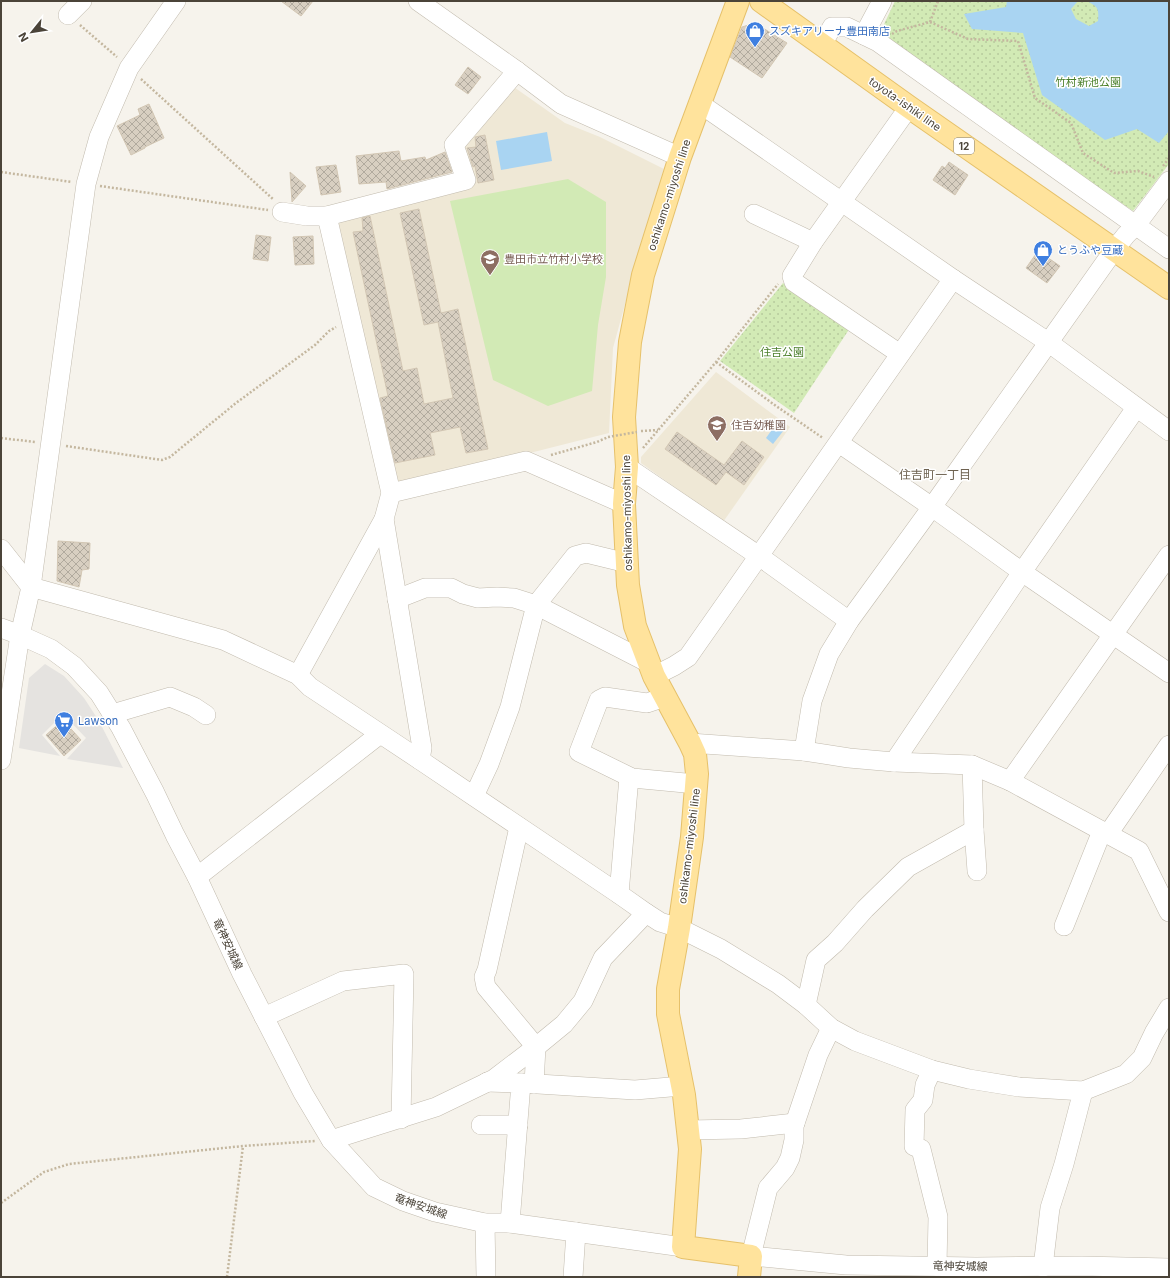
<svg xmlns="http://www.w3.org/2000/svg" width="1170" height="1278" viewBox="0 0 1170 1278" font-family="Inter,'Noto Sans JP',sans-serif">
  <defs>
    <pattern id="park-dots" width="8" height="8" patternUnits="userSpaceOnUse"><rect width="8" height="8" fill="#d2eab5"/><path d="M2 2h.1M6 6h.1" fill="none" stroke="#b6ca9c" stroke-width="1.8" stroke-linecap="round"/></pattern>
    <pattern id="building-cross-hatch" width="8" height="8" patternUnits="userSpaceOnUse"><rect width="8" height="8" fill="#d8cfc1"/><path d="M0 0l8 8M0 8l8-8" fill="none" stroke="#b1aa9e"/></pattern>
  </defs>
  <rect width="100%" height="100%" fill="#f6f3ec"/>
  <!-- education -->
  <g fill="#efe8d6">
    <polygon points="511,85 565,123 600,137 664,169 641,246 613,348 609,433 395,487 335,220 472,184 460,150"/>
    <polygon points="716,372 790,427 723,522 641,463 641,457"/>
  </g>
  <!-- grass -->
  <polygon fill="#d2eab5" points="568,179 606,202 606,277 598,325 592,391 548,406 493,380 450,201"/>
  <!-- park -->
  <g fill="url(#park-dots)">
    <polygon points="895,1 1169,1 1169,164 1133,211 878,37"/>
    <polygon points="783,283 850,328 794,413 720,361"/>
  </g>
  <!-- parking -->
  <polygon fill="#e5e3e0" points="45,664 64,676 84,698 99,721 123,768 67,759 86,738 63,714 42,735 60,756 19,748 29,678"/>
  <!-- water -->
  <g fill="#a9d4f2">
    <path d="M1007,1h71l-7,8 5,10 13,7 9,-5c1,-13 0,-14 -11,-20h82v130l-10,12 -22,-14 -32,11 -63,-45 -19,-62 -51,-4 -8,-15 42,-7z"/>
    <polygon points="547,132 552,161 501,170 496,141"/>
    <polygon points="776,424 784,430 773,444 766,438"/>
  </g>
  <!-- building -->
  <g fill="url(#building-cross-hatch)" stroke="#d3c7b4">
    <polygon points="281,1 313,1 301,16"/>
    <polygon points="755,23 787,43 762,78 730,57 742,27"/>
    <polygon points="468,67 481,77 468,94 455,85"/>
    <polygon points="149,104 164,138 145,147 145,148 131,155 117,126 140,115 138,109"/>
    <polygon points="485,135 494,180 478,183 475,166 473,167 467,148 476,147 475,137"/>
    <polygon points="399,151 401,161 425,157 426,160 445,152 452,172 387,189 386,182 359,184 356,156"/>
    <polygon points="949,162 968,175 955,195 933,180 942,166 945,168"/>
    <polygon points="336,165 341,192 321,195 316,167"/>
    <polygon points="290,172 306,186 292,202"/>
    <polygon points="419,209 441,313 458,309 488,449 466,453 460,427 430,433 435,455 395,463 380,398 388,396 353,232 363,231 362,218 370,216 403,371 417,368 424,404 453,398 438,322 424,325 400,213"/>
    <polygon points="256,235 271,237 268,261 253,259"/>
    <polygon points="313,236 314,264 295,265 293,237"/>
    <polygon points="1038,251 1060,266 1047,283 1026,268"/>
    <polygon points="677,432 724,465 742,441 764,457 744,485 726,472 716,485 665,449"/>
    <polygon points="58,541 90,543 89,569 82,570 79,587 57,581"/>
    <polygon points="63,720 81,740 64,756 46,735"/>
  </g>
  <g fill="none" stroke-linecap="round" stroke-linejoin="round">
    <defs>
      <g id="minor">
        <polyline points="418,1 517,71 561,104 680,157"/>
        <polyline points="68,15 82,1"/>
        <polyline points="864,35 882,1"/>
        <polyline points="822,45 832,27 847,27 878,42 1169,249"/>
        <polyline points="699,103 953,279 1048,342 1169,431"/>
        <polyline points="282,212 307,216 327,216 466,180 454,145 517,71"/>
        <polyline points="754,214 813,242"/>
        <polyline points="900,354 794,282 792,276 813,242 909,107"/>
        <polyline points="839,443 932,507 1022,572 1169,673"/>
        <polyline points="627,467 759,556 849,621"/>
        <polyline points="391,493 526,461 624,504"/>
        <polyline points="384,519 422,748 420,760"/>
        <polyline points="1,549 31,587 223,640 298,675 310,687 420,760 619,894 646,913 660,922 679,928 721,949 778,984 806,1005 831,1028 855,1041 932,1070 969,1079 1019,1087 1083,1091 1126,1074 1142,1058 1154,1033 1169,1008"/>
        <polyline points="397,599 425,588 451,588 463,594 478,598 497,597 514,598 536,605 649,663"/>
        <polyline points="1,628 20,635 51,649 74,666 99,693 121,728 155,793 175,835 197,877 242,974 303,1093 331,1140 374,1187 403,1201 435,1212 485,1223 510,1223 683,1247"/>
        <polyline points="298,675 384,519 391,493 327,216"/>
        <polyline points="654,676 674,666 688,657 953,279"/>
        <polyline points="665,697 647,703 605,697 599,700 579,752 632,778 696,784"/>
        <polyline points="112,714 170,697 194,707 206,715"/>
        <polyline points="690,743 804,751 849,758 894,762 972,765 1010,781 1139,851 1169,912"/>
        <polyline points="804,751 812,701 829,654 849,621 932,507 1114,250 1126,235 1136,225 1169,181"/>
        <polyline points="1,760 20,635 31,587 86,184 99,137 129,68 176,1"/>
        <polyline points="894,762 1022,572 1136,408"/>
        <polyline points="972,765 974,830 977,871"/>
        <polyline points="1010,781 1169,555"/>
        <polyline points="474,796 489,764 510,707 536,605 575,556 586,553 627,563"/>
        <polyline points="519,827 487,970 484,977 486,987 536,1047 534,1084"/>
        <polyline points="1108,834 1169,745"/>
        <polyline points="197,877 380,734"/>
        <polyline points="619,894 629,777"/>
        <polyline points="1064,926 1102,831"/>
        <polyline points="806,1005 816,960 835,943 865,909 908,867 974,830"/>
        <polyline points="264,1017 343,981 404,974 401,1119"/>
        <polyline points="831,1028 818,1055 794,1126 794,1140 790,1158 785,1168 768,1188 751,1256 846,1265 976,1267 1082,1266 1169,1268"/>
        <polyline points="932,1070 925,1085 923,1100 915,1110 914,1146 921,1149 938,1217 937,1266"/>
        <polyline points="487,1082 521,1083 510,1223"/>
        <polyline points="522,1083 635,1090 682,1086"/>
        <polyline points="481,1125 518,1125"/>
        <polyline points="688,1130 741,1129 795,1123"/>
        <polyline points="331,1140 436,1107 494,1079 536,1047 564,1024 583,1001 603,958 646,913"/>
        <polyline points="485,1223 486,1277"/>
        <polyline points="1043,1267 1050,1208 1064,1164 1083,1091"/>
        <polyline points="573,1277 576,1232"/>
      </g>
      <g id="major">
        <polyline points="738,1 680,157 643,275 630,342 624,417 627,467 624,504 628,585 635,626 654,676 690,743 695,754 697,774 692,837 679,928 668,989 668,1014 684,1095 690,1149 683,1247 751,1256 749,1277"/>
        <polyline points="761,1 909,107 1169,288"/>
      </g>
    </defs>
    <!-- minor casing -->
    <use href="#minor" stroke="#c2bbae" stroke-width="20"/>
    <!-- major casing -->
    <use href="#major" stroke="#e6c16a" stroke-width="24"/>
    <!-- path -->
    <g stroke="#c4b79f" stroke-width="2.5" stroke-dasharray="2 2" stroke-linecap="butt">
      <polyline points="930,22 938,1"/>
      <polyline points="80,25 117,57"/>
      <polyline points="892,34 897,31 930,22 968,39 1018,41 1035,98 1071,123 1083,153 1114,173 1138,171 1154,177"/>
      <polyline points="141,79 274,200"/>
      <polyline points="1163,166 1169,158"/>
      <polyline points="1,172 72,182"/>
      <polyline points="100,186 268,210"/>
      <polyline points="716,362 776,406 823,438"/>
      <polyline points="641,431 658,430"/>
      <polyline points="1,438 35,442"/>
      <polyline points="66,446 162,460 170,457 236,403 315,345 329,331 336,327"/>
      <polyline points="643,448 716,362 778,284"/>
      <polyline points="551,455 597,442 608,437"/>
      <polyline points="1,1203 44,1172 69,1164 243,1146 315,1141"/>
      <polyline points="227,1277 243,1146"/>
    </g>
    <!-- minor -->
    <use href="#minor" stroke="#fff" stroke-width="19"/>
    <!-- major -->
    <use href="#major" stroke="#ffe39c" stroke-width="22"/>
    <!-- path-bridge -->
    <polyline stroke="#c4b79f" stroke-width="2.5" stroke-dasharray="2 2" stroke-linecap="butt" points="608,437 637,432"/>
  </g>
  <!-- icons -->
  <defs>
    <symbol id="shop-pin" viewBox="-11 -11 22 30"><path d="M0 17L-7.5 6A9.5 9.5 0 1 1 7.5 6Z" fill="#3f7fe0" stroke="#fff"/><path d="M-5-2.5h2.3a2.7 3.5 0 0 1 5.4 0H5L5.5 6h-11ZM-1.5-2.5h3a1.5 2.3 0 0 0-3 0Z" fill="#fff"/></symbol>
    <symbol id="school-pin" viewBox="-11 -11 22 30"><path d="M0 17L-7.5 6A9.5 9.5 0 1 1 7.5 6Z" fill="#8d6e63" stroke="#fff"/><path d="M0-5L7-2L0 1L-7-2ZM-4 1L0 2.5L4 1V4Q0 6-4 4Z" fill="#fff"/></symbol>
    <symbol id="supermarket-pin" viewBox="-11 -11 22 30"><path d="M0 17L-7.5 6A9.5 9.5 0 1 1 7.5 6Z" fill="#3f7fe0" stroke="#fff"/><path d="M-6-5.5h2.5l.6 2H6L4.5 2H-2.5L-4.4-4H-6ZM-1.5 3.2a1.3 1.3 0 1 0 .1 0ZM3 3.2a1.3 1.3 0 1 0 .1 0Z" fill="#fff"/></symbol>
  </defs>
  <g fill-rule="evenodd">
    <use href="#shop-pin" x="744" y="20" width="22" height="30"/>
    <use href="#shop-pin" x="1032" y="239" width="22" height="30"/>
    <use href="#school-pin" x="479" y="248" width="22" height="30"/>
    <use href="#school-pin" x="706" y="414" width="22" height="30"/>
    <use href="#supermarket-pin" x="53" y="710" width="22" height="30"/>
  </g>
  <g text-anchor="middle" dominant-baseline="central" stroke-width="3" stroke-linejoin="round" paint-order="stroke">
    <!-- shield labels -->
    <rect fill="#fff" stroke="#817c74" stroke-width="1" x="954" y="138" width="20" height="16" rx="3"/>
    <g font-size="10" font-weight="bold" fill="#4b4439">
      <text x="964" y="146">12</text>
    </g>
    <!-- shop labels -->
    <g font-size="11" fill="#366cbe" stroke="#fff" text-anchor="start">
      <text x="769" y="31">スズキアリーナ豊田南店</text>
      <text x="1057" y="250">とうふや豆蔵</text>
      <text x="78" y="721">Lawson</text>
    </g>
    <!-- park labels -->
    <g font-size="11" fill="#4a7f2a" stroke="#fff">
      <text x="1088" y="82">竹村新池公園</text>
      <text x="782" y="352">住吉公園</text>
    </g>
    <!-- street labels -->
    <g font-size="11" fill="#4b4439" stroke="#fff">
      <text transform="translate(905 104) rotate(35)">toyota-ishiki line</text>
      <text transform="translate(669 195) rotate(-72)">oshikamo-miyoshi line</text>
      <text transform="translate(627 513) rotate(-91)">oshikamo-miyoshi line</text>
      <text transform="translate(689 846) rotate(-83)">oshikamo-miyoshi line</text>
      <text transform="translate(228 944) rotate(65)">竜神安城線</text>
      <text transform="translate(421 1206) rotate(19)">竜神安城線</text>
      <text transform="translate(960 1266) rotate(1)">竜神安城線</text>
    </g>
    <!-- education labels -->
    <g font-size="11" fill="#785e54" stroke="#fff" text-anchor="start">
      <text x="504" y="259">豊田市立竹村小学校</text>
      <text x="731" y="425">住吉幼稚園</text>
    </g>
    <!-- neighbourhood labels -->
    <g font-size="12" fill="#6e6250" stroke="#fff">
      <text x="935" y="474">住吉町一丁目</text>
    </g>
  </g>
  <!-- border -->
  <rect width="1170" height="1278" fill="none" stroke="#4b4439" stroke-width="4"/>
  <!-- north arrow -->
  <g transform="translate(32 32) rotate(240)" stroke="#ffffff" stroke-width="3" paint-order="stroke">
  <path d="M0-3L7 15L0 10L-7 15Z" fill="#4b4439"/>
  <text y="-6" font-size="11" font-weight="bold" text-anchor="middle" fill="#4b4439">N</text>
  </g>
</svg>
